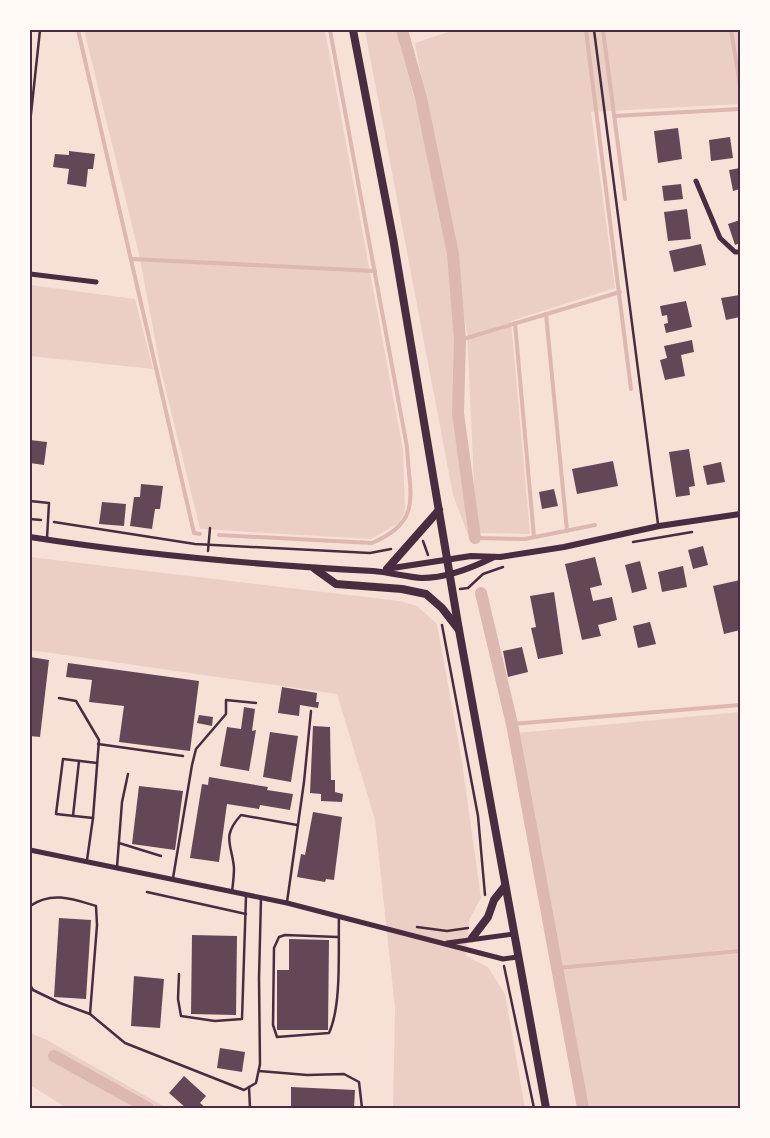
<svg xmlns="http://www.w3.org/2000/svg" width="770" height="1138" viewBox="0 0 770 1138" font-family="'PT Sans',sans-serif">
  <rect width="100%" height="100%" fill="#f7e1d7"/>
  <!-- green -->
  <g fill="#ebcfc5">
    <polygon points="84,30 325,30 403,450 405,511 399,523 371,539 200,529 160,366 139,254"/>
    <polygon points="365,30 396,30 420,119 447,252 456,333 453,416 469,537 453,495"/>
    <polygon points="454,30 740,30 740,104 591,112 615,288 511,321 530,534 481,533 476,527 467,332 415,43"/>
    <polygon points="30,285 135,299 153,369 30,356"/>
    <polygon points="30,557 400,601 417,606 437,624 462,762 481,898 469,920 466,956 488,967 505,994 525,1108 393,1108 395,1008 375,820 337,694 30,650"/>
    <polygon points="740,712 740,1108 586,1108 517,733"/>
    <polygon points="30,1033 47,1040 167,1108 67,1108 30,1085"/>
  </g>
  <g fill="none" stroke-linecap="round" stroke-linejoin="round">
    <!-- stream -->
    <g stroke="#dcb8b0" stroke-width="4">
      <polyline points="78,30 194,533 200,534"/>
      <polyline points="586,30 631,389"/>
      <polyline points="603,30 625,199"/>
      <polyline points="731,30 740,85"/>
      <polyline points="614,116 740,109"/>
      <polyline points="132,259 375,271"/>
      <polyline points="546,314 567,531"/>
      <polyline points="515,323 534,537"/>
      <polyline points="460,340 620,292"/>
      <path d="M219,535l153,8c52,-22 37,-49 35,-96l-77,-417"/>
      <polyline points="475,538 525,539 595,525"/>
      <polyline points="512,724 740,705"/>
      <polyline points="557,968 740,951"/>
    </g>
    <!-- canal -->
    <g stroke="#dcb8b0" stroke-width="12">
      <polyline points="402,30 421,98 453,254 460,340 458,413 475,538"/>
      <polyline points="481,593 512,724 583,1108"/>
      <polyline points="54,1056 148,1108"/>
    </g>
  </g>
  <!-- building -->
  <g fill="#644757">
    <polygon points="678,128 682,159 658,163 654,131"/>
    <polygon points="730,137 733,158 711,161 709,140"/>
    <polygon points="69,151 95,154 93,169 88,169 86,187 67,184 69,169 53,167 55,154 69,155"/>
    <polygon points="740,168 740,189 733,191 729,170"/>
    <polygon points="681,184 683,199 664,201 662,186"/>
    <polygon points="687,209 691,239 668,241 664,212"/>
    <polygon points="740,220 740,243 735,245 728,224"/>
    <polygon points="701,244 706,265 674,272 669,251"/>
    <polygon points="740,295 740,317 726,320 721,298"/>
    <polygon points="686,301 692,327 666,333 664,324 668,323 667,315 662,316 660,306"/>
    <polygon points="692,340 694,352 681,355 685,376 665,380 660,360 667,358 664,346"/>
    <polygon points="30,440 47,442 44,465 30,463"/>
    <polygon points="689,449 695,486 689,487 690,495 676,497 669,452"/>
    <polygon points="613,461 618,486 577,494 572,469"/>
    <polygon points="721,462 725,482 707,485 703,466"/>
    <polygon points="141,484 163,486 160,509 155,509 152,529 130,526 134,497 140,497"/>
    <polygon points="554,489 558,506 542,509 539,492"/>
    <polygon points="102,502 126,504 124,526 99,524"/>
    <polygon points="703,546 708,565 693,569 688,550"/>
    <polygon points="595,557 602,585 590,588 593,601 612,597 617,620 598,625 601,636 582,640 565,564"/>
    <polygon points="640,561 647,589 632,593 625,565"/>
    <polygon points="683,566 687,587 662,592 658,572"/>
    <polygon points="740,580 740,630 724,634 713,586"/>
    <polygon points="554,592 563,654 538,659 531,628 536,627 530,596"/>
    <polygon points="650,622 656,644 638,648 633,626"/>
    <polygon points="522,647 528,672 508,677 503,651"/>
    <polygon points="30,657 49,660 40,737 30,736"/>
    <polygon points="68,663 199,681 190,751 119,742 124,706 89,702 92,680 66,677"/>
    <polygon points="282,687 317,693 316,702 319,702 318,708 300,705 299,716 278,713"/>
    <polygon points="244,707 255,709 252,731 256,730 249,771 220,766 227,727 241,729"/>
    <polygon points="199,715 213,717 212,726 197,723"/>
    <polygon points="313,726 330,727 331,780 335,780 335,792 343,794 342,802 321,801 321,794 310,793"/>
    <polygon points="270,732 298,736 291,782 263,777"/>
    <polygon points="209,777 268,787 267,790 293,794 290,810 260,805 259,809 227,804 219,862 190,858 202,784 208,785"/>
    <polygon points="139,786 183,791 175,850 132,844"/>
    <polygon points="313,812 342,817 334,880 326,879 325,882 297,877 301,854 305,855"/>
    <polygon points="59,918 91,920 86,999 54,997"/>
    <polygon points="192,935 237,936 236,1015 191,1014"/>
    <polygon points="289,939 329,940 328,1030 277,1030 277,970 289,970"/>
    <polygon points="134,976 164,979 160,1028 131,1026"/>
    <polygon points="220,1048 245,1052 242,1072 217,1068"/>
    <polygon points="184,1076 206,1096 200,1103 206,1108 186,1108 169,1093"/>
    <polygon points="291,1087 355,1090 354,1108 270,1108 270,1106 291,1108"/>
  </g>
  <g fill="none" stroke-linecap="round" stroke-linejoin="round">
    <!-- path -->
    <g stroke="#4a2c40" stroke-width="2.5">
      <polyline points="30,519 41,520"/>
      <polyline points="54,522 195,544 370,553 391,549"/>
      <polyline points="423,541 428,555"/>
      <polyline points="633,542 692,532"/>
      <polyline points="208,551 210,528"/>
      <polyline points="460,589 468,588 483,574 503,567"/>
      <polyline points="442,625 478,816 485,895"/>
      <polyline points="417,927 447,931 468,928"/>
      <polyline points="504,966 534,1108"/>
    </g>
    <!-- service -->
    <g stroke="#4a2c40" stroke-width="2.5">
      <polyline points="594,30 658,524"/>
      <polyline points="30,123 40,30"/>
      <polyline points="30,501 49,503 47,538"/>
      <polyline points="59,698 76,701 99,740 93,818 87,860"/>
      <polyline points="98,744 183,756"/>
      <polyline points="73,816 79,761"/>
      <polyline points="93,818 56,814 63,759 97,763"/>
      <polyline points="119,843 161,856"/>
      <polyline points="117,867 122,802 128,774"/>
      <polyline points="173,878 192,765 196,749 226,714 226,700 256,703"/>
      <polyline points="147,892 246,914"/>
      <path d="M232,892c1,-8 2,-17 2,-24 -2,-24 -13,-31 7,-53l56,10"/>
      <polyline points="287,902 304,782 311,711"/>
      <path d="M30,906c22,-15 43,-7 66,0l1,19 -7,89"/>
      <path d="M338,937l-53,-2 -6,2 -5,11 -1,77 4,12 52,-4c13,-28 9,-84 10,-116"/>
      <polyline points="179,974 178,999 181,1016 215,1021 242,1019 246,896"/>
      <polyline points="30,985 33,990 60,1003 90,1014 125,1043 244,1090 256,1083 260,1064 259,978 261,898"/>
      <polyline points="259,1071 307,1075 344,1074 359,1082 362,1108"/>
      <polyline points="249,1087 250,1108"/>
    </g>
    <!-- minor -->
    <g stroke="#4a2c40" stroke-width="5">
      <polyline points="696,181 720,238 735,252 740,252"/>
      <polyline points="30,274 96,282"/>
      <polyline points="30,850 287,903 503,959 518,957"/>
      <polyline points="447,943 514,934"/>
    </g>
    <!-- tertiary -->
    <g stroke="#4a2c40" stroke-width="6">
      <path d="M30,537c114,18 228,28 343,34 16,1 33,6 49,7 25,0 50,-10 72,-21"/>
      <polyline points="386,569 471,556 500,557 564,547 659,526 740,514"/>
    </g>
    <!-- primary -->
    <g stroke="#4a2c40" stroke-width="8">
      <polyline points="353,30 393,238 459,630 546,1108"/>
      <polyline points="315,569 336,584 402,589 426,594 442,608 459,630"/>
      <polyline points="387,569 439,510"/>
      <polyline points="472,938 488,917 494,900 505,886"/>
    </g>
  </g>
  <!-- border -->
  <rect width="770" height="1138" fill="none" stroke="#fffaf5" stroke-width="62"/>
  <rect x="31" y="31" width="708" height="1076" fill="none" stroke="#4a2c40" stroke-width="2"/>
</svg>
